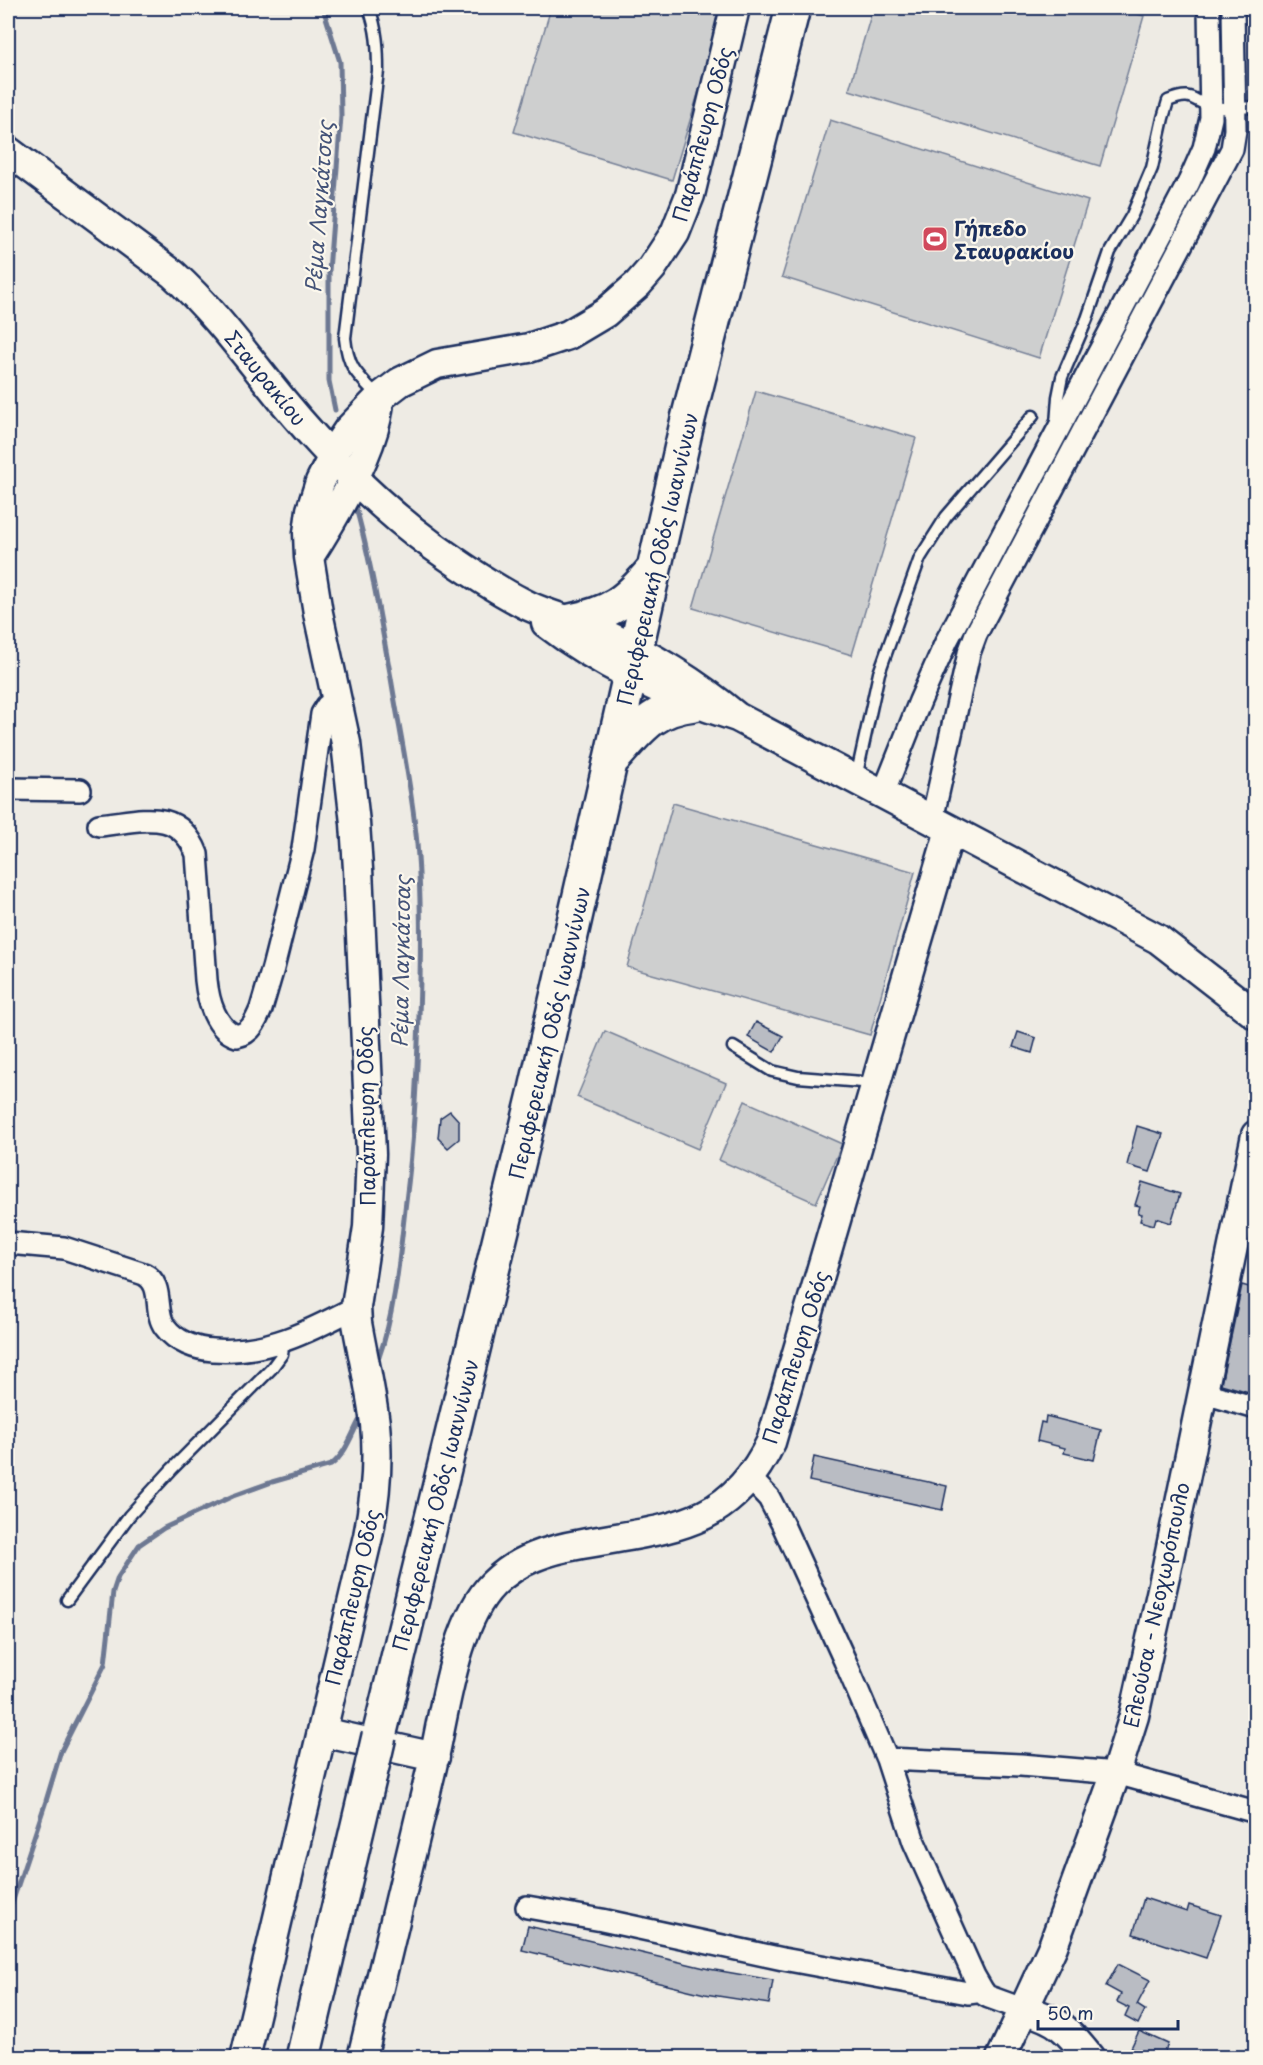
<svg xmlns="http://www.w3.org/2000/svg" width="1263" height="2065" font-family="'Playpen Sans',sans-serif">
<rect width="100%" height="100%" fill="#eeebe4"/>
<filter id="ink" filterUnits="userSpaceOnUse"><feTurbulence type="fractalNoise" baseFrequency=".0167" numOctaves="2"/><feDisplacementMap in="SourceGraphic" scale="12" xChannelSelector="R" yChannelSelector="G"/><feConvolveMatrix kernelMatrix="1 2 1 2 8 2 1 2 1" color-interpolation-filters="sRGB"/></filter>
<g filter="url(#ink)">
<path fill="#cecfcf" stroke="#747f96" stroke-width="1.5" d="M551,8H724L672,180L514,132Z
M873,8H1117L1144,16L1100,166L849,90Z
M830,120L1088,201L1039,358L782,277Z
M756,391L916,438L852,655L693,608Z
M673,803L915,872L870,1035L627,967Z
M605,1031L726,1083L698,1149L577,1097Z
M745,1101L842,1144L816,1203L719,1160Z"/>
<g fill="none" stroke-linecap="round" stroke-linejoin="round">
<path stroke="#6d7892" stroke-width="5" d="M323,8L340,62L341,116L329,271V381L335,410
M354,501C371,559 380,619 391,678C400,733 412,788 417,844C422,901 421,958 419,1016C417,1078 414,1139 406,1201C400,1251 396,1309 379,1357
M8,1915L46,1801L61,1751L105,1664L113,1592L118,1577L139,1545L164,1528L233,1496L272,1482L331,1465C345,1455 351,1436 359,1421"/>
</g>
<path fill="#b9bcc3" stroke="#1b2f5e" stroke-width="1.5" d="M756,1022L783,1036L774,1052L748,1037Z
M1018,1032L1036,1038L1032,1053L1013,1047Z
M450,1111L459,1121V1139L448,1148L438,1138L440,1118Z
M1137,1126L1163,1134L1150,1172L1127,1165Z
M1142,1182L1180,1194L1171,1223L1156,1218L1154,1225L1140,1221L1142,1214L1138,1213L1140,1206L1135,1205Z
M1242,1285L1256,1289V1394L1221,1384Z
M1046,1416L1101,1430L1094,1460L1064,1453L1065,1448L1037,1441L1041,1422L1045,1423Z
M814,1457L947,1486L942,1510L809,1481Z
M1144,1898L1187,1912L1189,1905L1221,1915L1206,1958L1133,1934Z
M528,1926L709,1969L773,1980L769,2004L705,1994L522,1950Z
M1118,1964L1150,1980L1137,2005L1145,2010L1138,2024L1125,2017L1129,2008L1117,2002L1121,1994L1106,1986Z
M1139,2031L1168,2044L1162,2058H1151L1131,2048Z"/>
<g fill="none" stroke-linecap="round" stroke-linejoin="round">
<g stroke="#1b2f5e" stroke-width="15">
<path id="lane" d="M369,8C377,29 378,48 378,71L345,338C348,369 358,375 379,397
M1056,424L1058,397L1062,377L1087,319L1110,252L1132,215L1152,168L1163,118L1168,101C1195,90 1191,102 1213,107C1226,110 1242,107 1256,107
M856,778L879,673L920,558L946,517L1033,416
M733,1047L772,1071L798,1077L875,1083
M67,1600L129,1516L172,1469L271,1369L282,1354L284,1342"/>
</g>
<g stroke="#1b2f5e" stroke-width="26">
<path id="street" d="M8,789L80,790
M883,794L920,701L947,640L1189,182L1204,148L1211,118L1209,8
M932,820L969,653L976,634L1232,149L1235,130L1233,8
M99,825C141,821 178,806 197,854L206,980C208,1000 215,1029 237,1036C251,1033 256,1021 261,1009L273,968L303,849L322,714L327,706L337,699
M8,1243L64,1248L144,1274C165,1285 153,1311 165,1327C176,1342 196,1349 213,1350C267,1354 310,1331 356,1307
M1201,1392L1256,1408
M750,1478L769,1498L783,1525L845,1661L887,1759L914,1842L974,1976L985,1995L989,1997L1025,2010
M887,1759L1021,1765L1116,1773L1256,1812
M527,1907L602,1920L783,1959L968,1993L983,1991"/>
</g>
<g stroke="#1b2f5e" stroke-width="33">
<path id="secondary" d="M8,151L173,274C215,312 247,357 283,401C327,454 377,505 433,546C461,566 490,586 521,602C546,616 576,621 602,633C651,655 696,683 737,717
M309,557C334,518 379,444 379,398
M546,623C603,667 669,696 737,717L1158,939L1256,1015
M322,1732L435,1757
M1025,2010C1060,2020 1067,2030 1090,2058
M245,2058L368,1536C375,1500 379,1462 375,1424C371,1390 363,1357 357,1323L356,1307L368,1227L371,1154L358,869L355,823L346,743L318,613L309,557L308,533L311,510L320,482L340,442L348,430L379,398L400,382L437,364L529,348L568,335L605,313L638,284L652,268L675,233L690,195L735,8
M362,2058C384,1963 407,1869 430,1775C444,1720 453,1624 493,1584C518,1559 548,1550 582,1544C667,1528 729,1530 771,1442L950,830
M1001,2058L1053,1946L1116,1773L1134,1716L1166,1571L1256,1135"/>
</g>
<g stroke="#1b2f5e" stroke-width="38">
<path id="highway" d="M571,621C611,613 626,602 652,571
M613,759C640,729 652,709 694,704
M379,1736L535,1094L688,419L793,8
M303,2058L373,1762"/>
</g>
<use href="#lane" stroke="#fbf7ec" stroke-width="10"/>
<use href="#street" stroke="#fbf7ec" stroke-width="21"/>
<use href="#secondary" stroke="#fbf7ec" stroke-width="28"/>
<use href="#highway" stroke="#fbf7ec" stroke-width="33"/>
<g stroke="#1b2f5e" stroke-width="38" stroke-linecap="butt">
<path id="highway-bridge" d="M373,1762L379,1736"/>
</g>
<use href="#highway-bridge" stroke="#fbf7ec" stroke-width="33"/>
</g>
</g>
<defs>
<g id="stadium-square" transform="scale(1.35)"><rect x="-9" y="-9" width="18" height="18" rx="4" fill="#d1495b" stroke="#fbf7ec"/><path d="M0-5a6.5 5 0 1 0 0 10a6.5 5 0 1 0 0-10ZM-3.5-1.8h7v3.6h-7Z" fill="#fff"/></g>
</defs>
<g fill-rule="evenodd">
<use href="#stadium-square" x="935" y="239"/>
</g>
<g text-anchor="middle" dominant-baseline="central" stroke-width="4.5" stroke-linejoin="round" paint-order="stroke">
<g font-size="20" fill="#1b2f5e" stroke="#fbf7ec">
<text transform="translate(702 134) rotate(-75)">Παράπλευρη Οδός</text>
<text transform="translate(266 378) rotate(51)">Σταυρακίου</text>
<text transform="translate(657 559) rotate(-77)">Περιφερειακή Οδός Ιωαννίνων</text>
<text transform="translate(549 1033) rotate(-77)">Περιφερειακή Οδός Ιωαννίνων</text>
<text transform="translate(366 1116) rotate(-91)">Παράπλευρη Οδός</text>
<text transform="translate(795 1357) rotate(-73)">Παράπλευρη Οδός</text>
<text transform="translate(435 1505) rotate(-76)">Περιφερειακή Οδός Ιωαννίνων</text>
<text transform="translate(352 1597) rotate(-77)">Παράπλευρη Οδός</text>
<text transform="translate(1156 1605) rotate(-78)">Ελεούσα - Νεοχωρόπουλο</text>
</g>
<g font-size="20" font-weight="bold" fill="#1b2f5e" stroke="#fbf7ec" text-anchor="start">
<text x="954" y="228">Γήπεδο<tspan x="954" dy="23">Σταυρακίου</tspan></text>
</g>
<g font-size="21" font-style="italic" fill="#445378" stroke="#fbf7ec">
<text transform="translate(318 207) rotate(-86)">Ρέμα Λαγκάτσας</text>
<text transform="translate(400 962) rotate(-89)">Ρέμα Λαγκάτσας</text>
</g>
</g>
<rect width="1263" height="2065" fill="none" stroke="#fbf7ec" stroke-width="30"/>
<rect x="15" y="15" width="1233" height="2035" fill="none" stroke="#1b2f5e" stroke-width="2" filter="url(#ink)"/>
<path d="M1038 2020v9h140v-9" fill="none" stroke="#1b2f5e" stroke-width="3"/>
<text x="1047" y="2020" font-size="18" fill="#1b2f5e" stroke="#fbf7ec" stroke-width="4.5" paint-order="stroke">50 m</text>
</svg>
